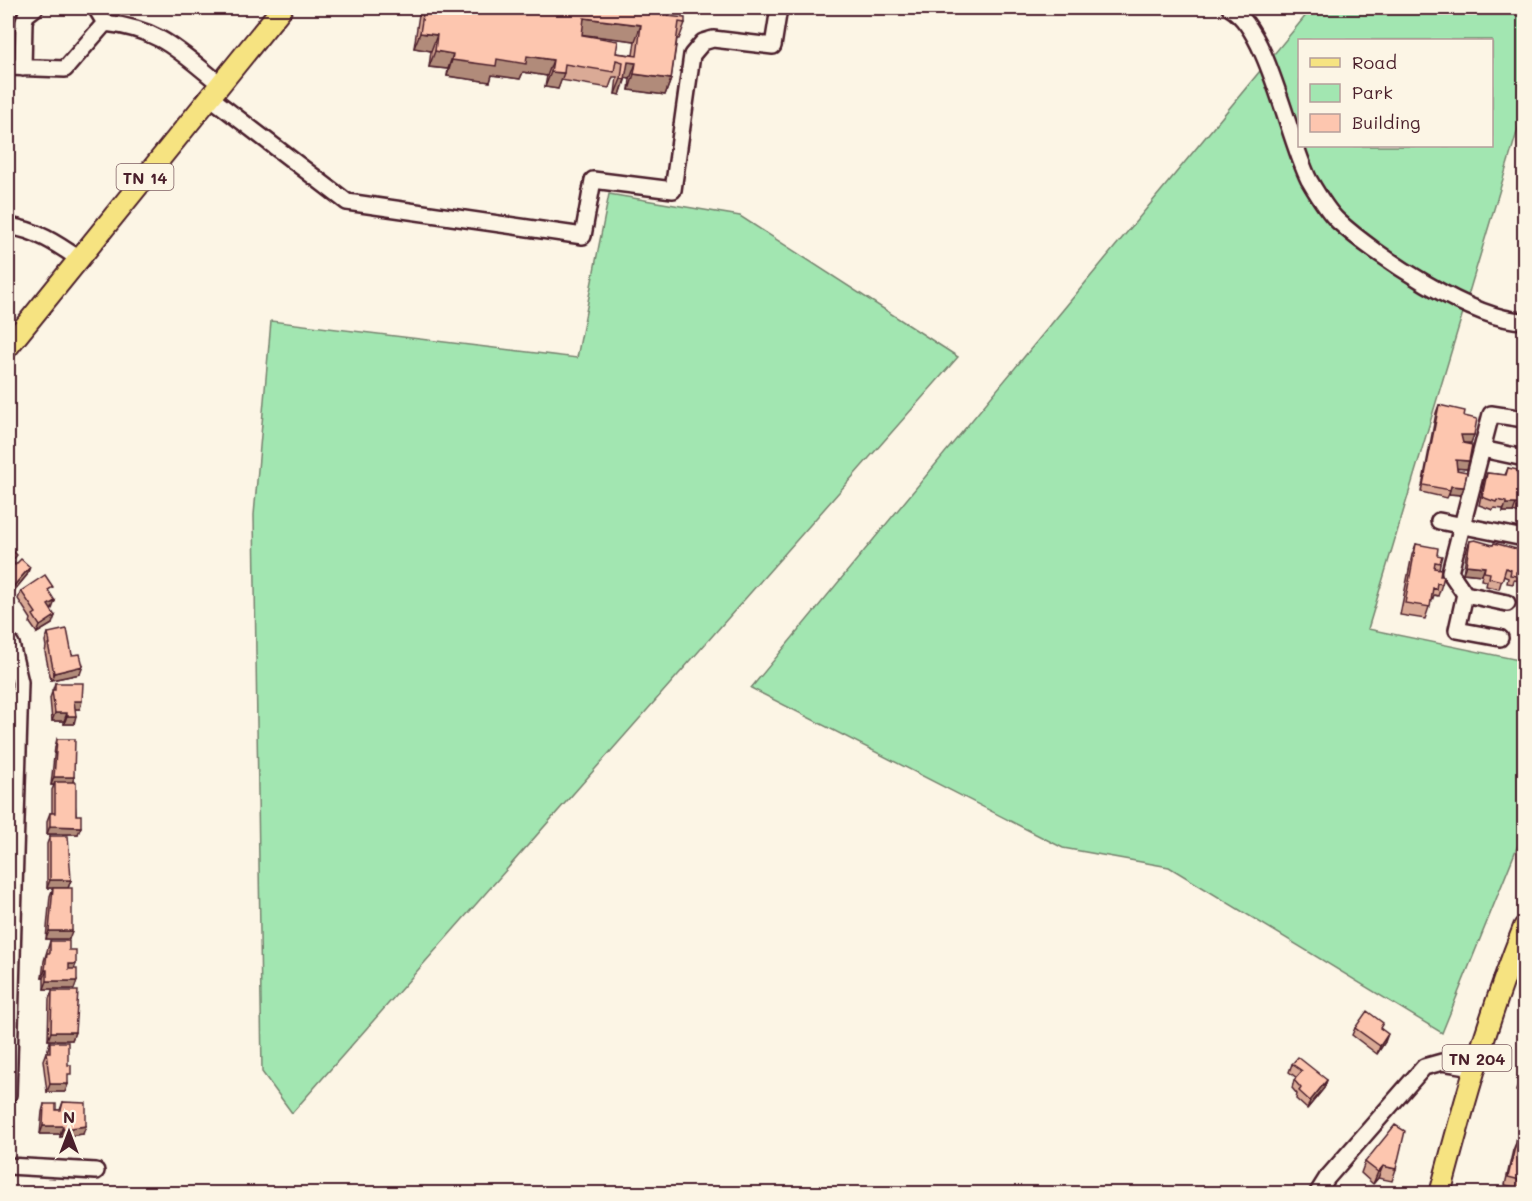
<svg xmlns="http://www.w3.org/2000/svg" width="1532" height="1201" font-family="Mali,sans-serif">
<rect width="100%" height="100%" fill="#fcf5e5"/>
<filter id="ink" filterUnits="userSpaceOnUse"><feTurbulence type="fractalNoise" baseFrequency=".0167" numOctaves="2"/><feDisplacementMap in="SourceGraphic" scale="12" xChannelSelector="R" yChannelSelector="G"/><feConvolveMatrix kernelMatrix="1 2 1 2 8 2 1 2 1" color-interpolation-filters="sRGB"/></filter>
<g filter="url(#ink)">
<path fill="#a2e6b1" stroke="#76826e" stroke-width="1.5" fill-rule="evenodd" d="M1312,8H1524V109L1368,629L1524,661V830L1442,1033L1169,867L1063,848L751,688ZM1300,40H1492V146H1300Z
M609,194L740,216L958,357L292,1113L262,1072L254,515L271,321L577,358Z"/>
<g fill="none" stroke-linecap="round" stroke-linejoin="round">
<g stroke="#4a1f2b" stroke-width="20">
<path id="minor" d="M96,8L105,23
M1230,8C1268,29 1288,139 1309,180C1316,192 1327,211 1338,221C1376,256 1473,320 1524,321
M8,67L65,69L105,23C160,29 179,51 220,84
M23,68L24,22L26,15L35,8
M210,97L347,202L583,236L593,180L673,190L692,55L703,42L713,39L773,46L779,8
M8,226C36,230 56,243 79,259
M1482,449L1524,458
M1439,521L1524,538
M1465,594L1507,603
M1500,638L1457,630L1465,594L1450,572L1491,414L1524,419
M8,641L11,644L20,682L8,1095
M8,1166L96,1171
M1317,1194L1327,1178L1424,1067L1442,1062L1474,1067"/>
</g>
<g stroke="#4a1f2b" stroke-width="24">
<path id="major" d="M8,347L282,8
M1440,1194C1464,1103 1489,1014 1524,927"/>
</g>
<use href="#minor" stroke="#fcf5e5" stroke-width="15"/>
<use href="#major" stroke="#f6e381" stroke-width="20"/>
</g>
<path fill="#daaa96" stroke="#4a1f2b" stroke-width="1.5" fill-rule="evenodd" d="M420,8H669L668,16L685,23L679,39H677L671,79L665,95L629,90L630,79L626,78L620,95L615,94L617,77H613L609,88L561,80L558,89L545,87L547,76L523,72L520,79L492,75L490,82L447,76L448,69L429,67L431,51L414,48ZM582,34L635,41L633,55L616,53L582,35Z
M1439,405L1464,416L1471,443H1463L1467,469L1457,468L1461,495L1449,494L1447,498L1421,492L1436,413Z
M1508,468L1517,473H1524V515L1513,512H1503V509L1494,508L1493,510L1479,505L1484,481L1487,473L1505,475Z
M1470,541L1524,573L1522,581L1514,580L1513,584L1507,583L1508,578L1503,576L1499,589L1486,586L1487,581L1481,580L1482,575L1463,573L1467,549Z
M1416,544L1437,555L1440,563L1439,569L1442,584L1438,596L1434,595L1432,601H1431L1425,619L1400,615L1412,555Z
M8,546L14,563V564L27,575L8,598Z
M21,591L55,601L51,609L52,624L37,633L30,623L31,619L18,599Z
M48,633L72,655L80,674L51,680L45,652L46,647L45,641Z
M55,683L80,709H75L74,724H64V721H52L50,698Z
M57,739L74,777L73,782L78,834H47V821L50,813H52V790L54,785H51L55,747Z
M50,836L71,880L68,888H47V844Z
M53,888L69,939H46L50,896Z
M50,941L69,950L77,981L74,989H44V978H42L44,961Z
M52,991L75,1032L72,1040H48L49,999Z
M1355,1028L1381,1029L1385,1042L1377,1054L1352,1035Z
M50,1042L68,1084L65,1092H47L43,1060L46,1052H47Z
M1292,1064L1327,1080L1324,1088L1307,1109L1296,1099L1297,1094L1292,1088L1294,1080L1297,1078L1289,1072Z
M1524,1065V1093L1516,1091Z
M63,1102L83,1134L60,1137V1134H40L42,1112L44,1104L56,1110H60Z
M1524,1106V1144L1516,1141Z
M1516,1143L1524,1144V1189L1505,1185L1513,1150Z
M1365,1162L1396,1169L1392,1181L1378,1178L1373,1184L1361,1173Z"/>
<path fill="#b18b7a" stroke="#4a1f2b" stroke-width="1.5" d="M584,18L641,25L635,41L578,34Z
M420,33L437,35L431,51L414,48Z
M435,51L453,54L448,69L429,67Z
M527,56L553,60L547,76L523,72L520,79L492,75L490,82L447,76L452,60Z
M628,62L636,63L630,79L622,77Z
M551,72L564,73L558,89L545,87Z
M634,74L671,79L665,95L629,90Z
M621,79H625L620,95L615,94Z
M1461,435H1474L1471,443H1459Z
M1456,460L1469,461L1467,469L1453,468Z
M1451,486L1464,487L1461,495L1449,494Z
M1506,504H1516L1513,512H1503Z
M1466,565L1485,567L1482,575L1463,573Z
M30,567L27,575L8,598L10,590Z
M55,601L52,609L45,613L48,605Z
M55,616L52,624L37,633L40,626Z
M83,666L80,674L51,680L54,673Z
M74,701H82L80,709H71Z
M55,713H67L64,721H52Z
M67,716H76L74,724H64Z
M54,777H74L72,785L55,782L54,785H51Z
M50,826L81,827L78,834H47Z
M50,880H71L68,888H47Z
M49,931H72L69,939H46Z
M69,964H76L73,972H67Z
M45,970H47L44,978H42Z
M47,981H77L74,989H44Z
M51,1032H75L72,1040H48Z
M1388,1034L1385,1042L1377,1054L1380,1046Z
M1327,1080L1324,1088L1307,1109L1310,1101Z
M50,1084H68L65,1092H47Z
M43,1126H63L60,1134H40Z
M86,1126L83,1134L60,1137L63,1129Z
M1383,1166L1378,1178L1373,1184L1378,1172Z"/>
<path fill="#fdc6af" stroke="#4a1f2b" stroke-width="1.5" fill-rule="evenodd" d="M424,8H669L668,16L685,18V23L679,22L671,79L634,74L636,63L628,62L625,79H621L623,62L616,60L614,72L565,64L564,73L551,72L553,60L527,56L526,64L497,59L496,66L452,60L453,54L435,51L437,35L420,33ZM584,18L641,25L637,56L616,53L618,41L582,35Z
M1439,405L1465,411L1464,416L1477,419L1474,435H1461L1463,443L1472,445L1469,461L1456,460L1457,470L1467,472L1464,487L1451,486L1450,490L1423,485Z
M1508,468L1518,470L1517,473H1524V506L1516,504H1506V502L1497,500L1496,502L1482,497L1487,473L1506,475Z
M1475,540L1493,545L1494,543L1524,551V573L1516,572V576L1510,575L1511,570L1506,568L1502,581L1489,578L1490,573L1484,572L1485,567L1466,565L1470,541Z
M1416,544L1438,548L1437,555L1442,556L1440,563L1435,562L1434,568L1441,569L1440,576H1444L1442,584L1437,583L1436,589L1433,588L1430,607L1405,603Z
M8,546L17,555L12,561L15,565L21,559L30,567L10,590L8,587Z
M45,575L53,587L48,590L55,601L48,605L55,616L40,626L33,615L36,613L21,591Z
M67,629L72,655L80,654L83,666L54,673L48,644H50L48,633Z
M55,683H83L82,701H74L76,716H67V713H55L52,690H55Z
M57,739H75L74,777H54Z
M55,782H76V815H81V827L50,826V813H55Z
M50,836H68L71,880H50Z
M53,888H72V931H49Z
M50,941H69V950H76V964H69V969H77V981H47V970H45L47,953H50Z
M52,991H78L75,1032H51Z
M1367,1011L1383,1023L1380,1028L1388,1034L1380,1046L1355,1028Z
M50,1042H68V1065H71V1074H68V1084H50L46,1052H50Z
M1298,1057L1327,1080L1310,1101L1299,1091L1301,1088L1294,1080L1302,1071L1292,1064Z
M1524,1065V1085L1519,1083Z
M63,1102L86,1103V1126L63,1129V1126H43L44,1104H56V1110H61Z
M1524,1109V1135L1519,1134Z
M1395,1125L1405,1131L1396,1169L1383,1166L1378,1172L1365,1162Z
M1516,1143L1524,1144V1181L1508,1177Z
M42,1192L79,1194H42Z"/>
</g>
<g text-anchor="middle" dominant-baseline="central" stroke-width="4.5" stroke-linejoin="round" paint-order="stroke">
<g fill="#fcf5e5" stroke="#7f5f63" stroke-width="1.5">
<rect x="116.5" y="164" width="57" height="26" rx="4.5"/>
<rect x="1442.5" y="1045" width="69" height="26" rx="4.5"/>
</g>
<g font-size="16" font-weight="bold" fill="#4a1f2b">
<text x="145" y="177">TN 14</text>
<text x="1477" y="1058">TN 204</text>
</g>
</g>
<rect width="1532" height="1201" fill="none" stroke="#fcf5e5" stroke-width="30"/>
<rect x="15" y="15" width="1502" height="1171" fill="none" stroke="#4a1f2b" stroke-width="2" filter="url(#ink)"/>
<rect x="1298" y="39" width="195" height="108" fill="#fcf5e5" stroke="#b59f9b" stroke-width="1.5"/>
<rect x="1310" y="58" width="30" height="9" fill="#f6e381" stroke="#b59f9b" stroke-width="1.5"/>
<text x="1352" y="69" font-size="18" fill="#4a1f2b">Road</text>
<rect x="1310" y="84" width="30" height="18" fill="#a2e6b1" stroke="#b59f9b" stroke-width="1.5"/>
<text x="1352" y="99" font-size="18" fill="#4a1f2b">Park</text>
<rect x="1310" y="114" width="30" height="18" fill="#fdc6af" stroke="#b59f9b" stroke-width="1.5"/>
<text x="1352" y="129" font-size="18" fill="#4a1f2b">Building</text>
<g transform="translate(69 1132)" stroke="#fcf5e5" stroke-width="4.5" paint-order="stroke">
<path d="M0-4.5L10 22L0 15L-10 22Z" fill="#4a1f2b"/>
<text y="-9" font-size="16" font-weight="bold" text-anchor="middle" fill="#4a1f2b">N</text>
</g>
</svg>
